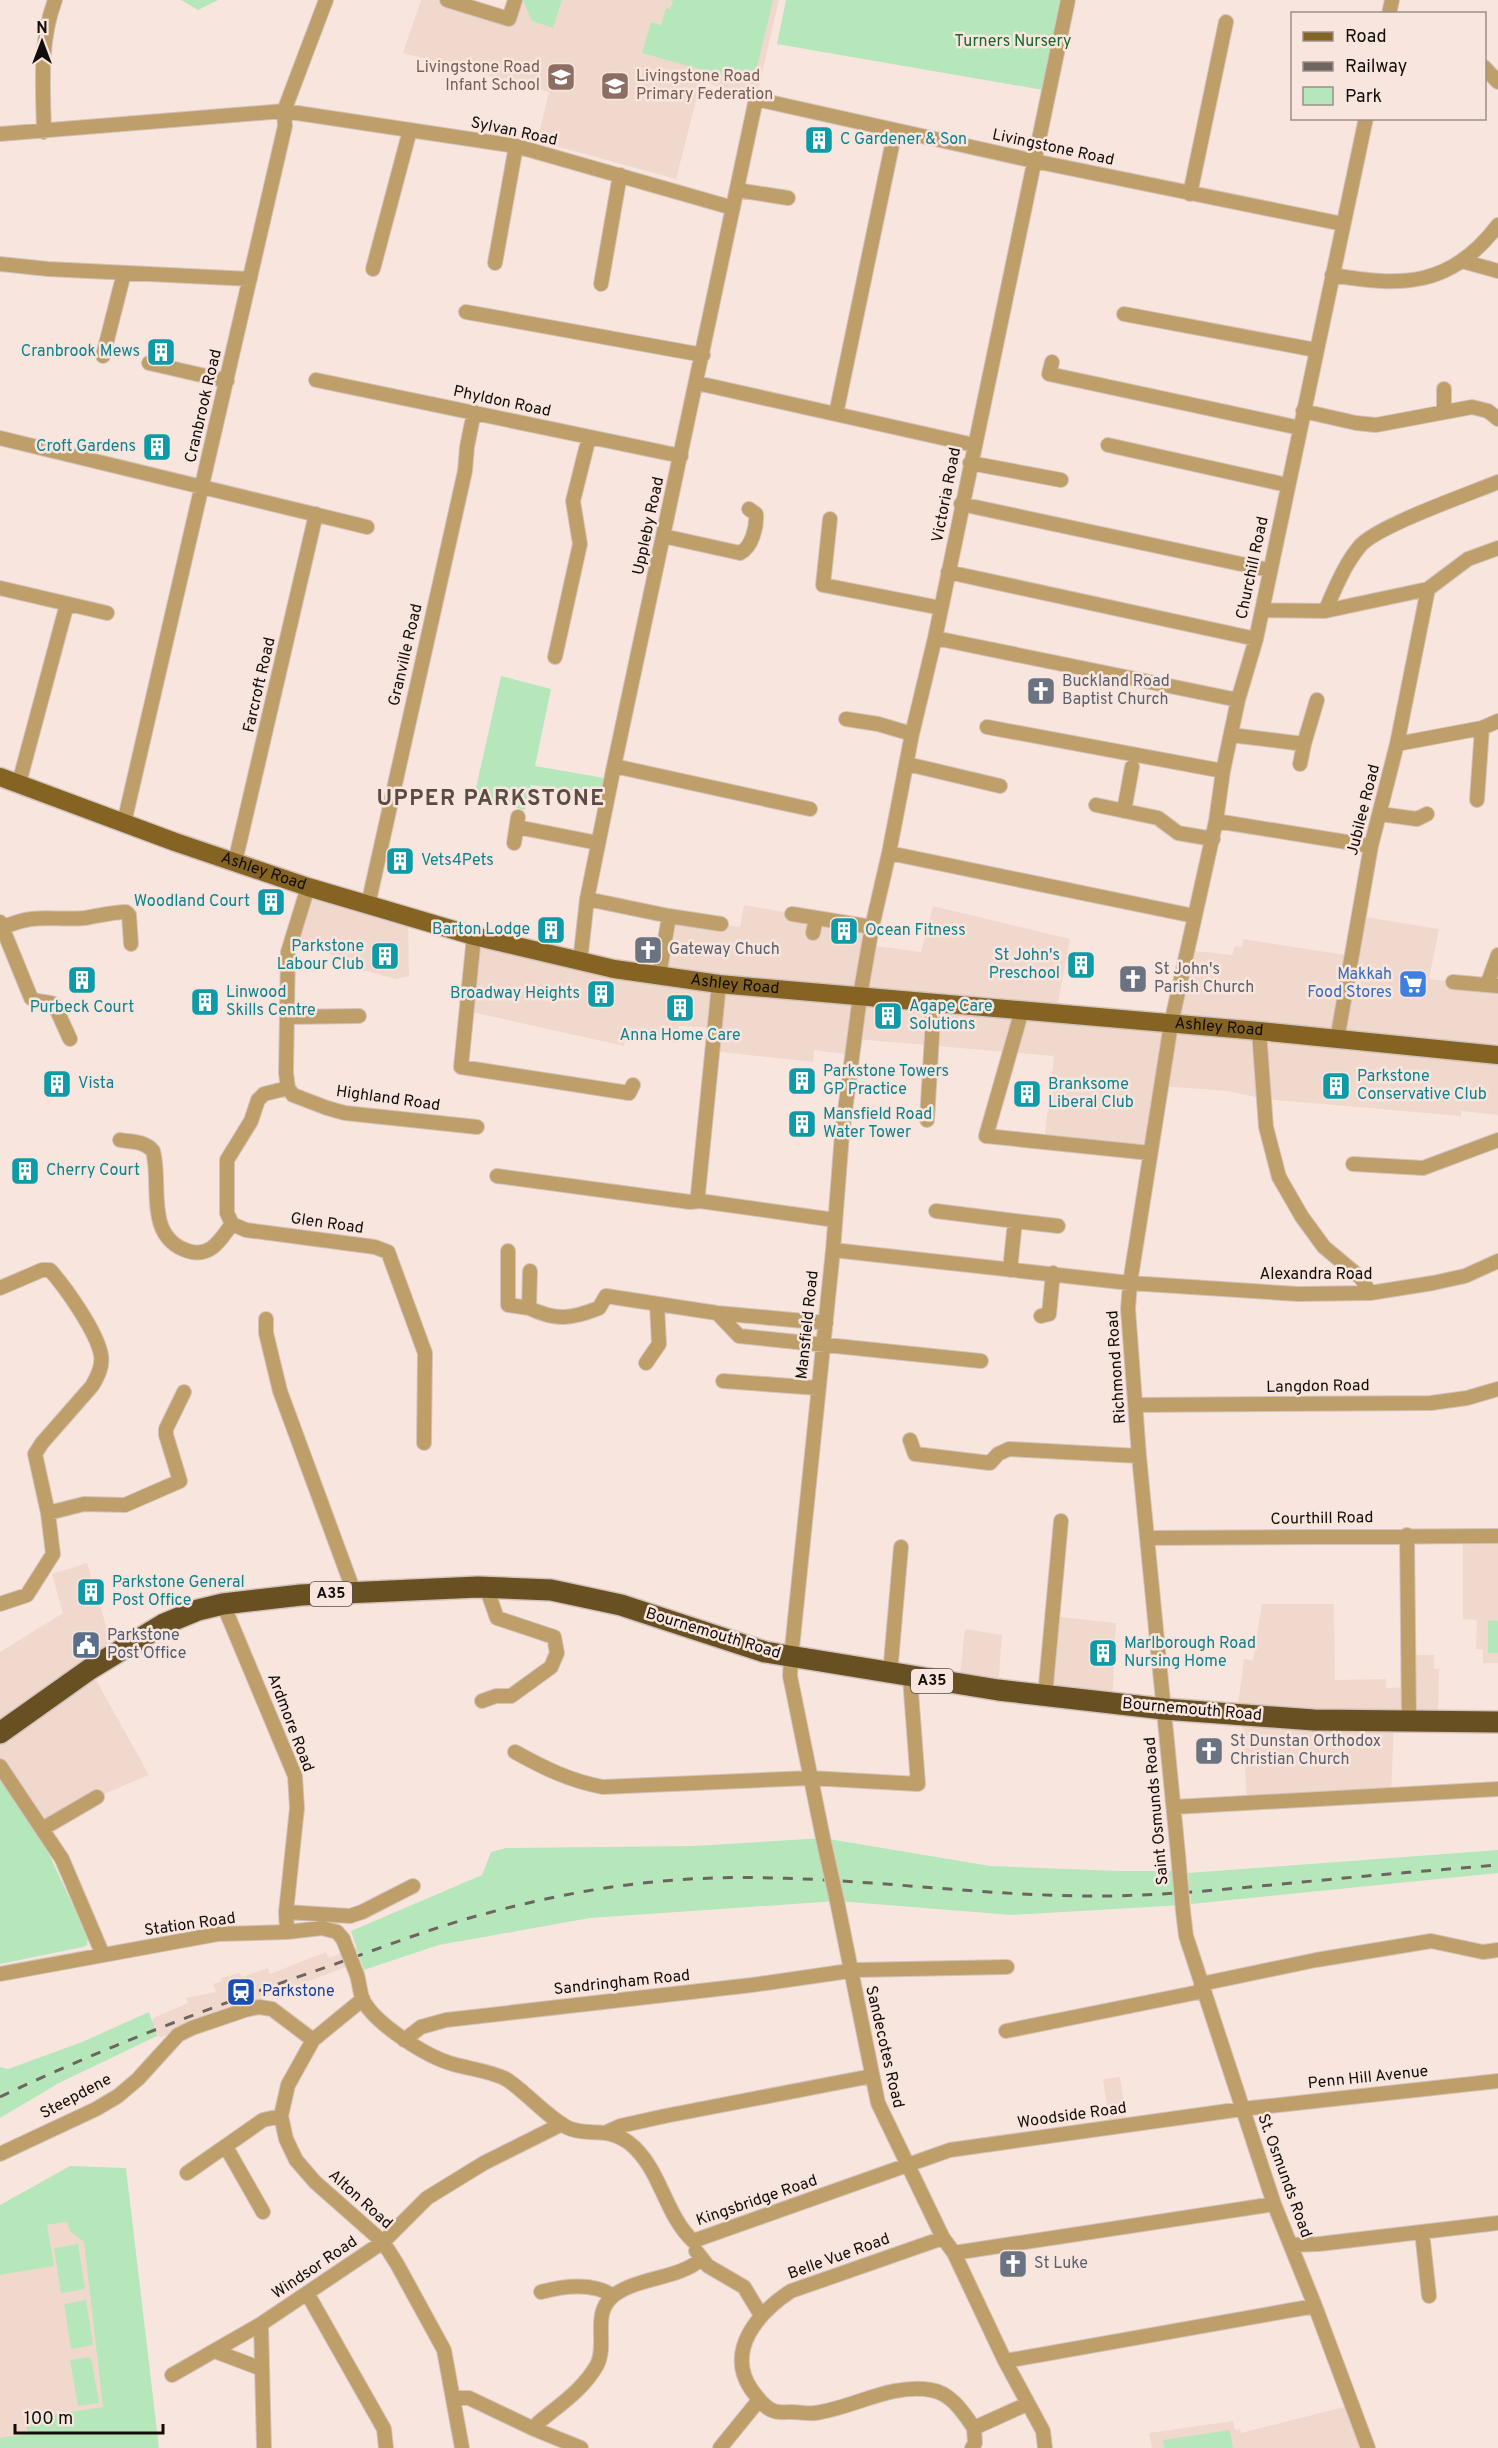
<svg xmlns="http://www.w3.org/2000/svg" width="1498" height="2448" font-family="Overpass,sans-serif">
<rect width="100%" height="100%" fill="#f8e6de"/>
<path fill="#f1d8cc" d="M421,0H447L508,19L515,0H779L756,99L701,81L676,179L537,141L549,92L403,53Z
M308,887L408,917L409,976L396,979L358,969L352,961L291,942Z
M744,905L872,927L869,945L921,952L933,906L1070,939L1056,1013L1170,1024L1187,950L1232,955L1235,946L1242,947L1243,939L1352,956L1359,916L1439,929L1429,979L1498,986V1115L1461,1111V1116L1264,1099L1228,1091L1160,1086L1150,1153L1044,1142L1054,1056L855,1039L853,1055L814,1050L813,1062L712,1051L714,1028L679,1026L677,1043L626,1036L624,1046L467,1011L474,936L659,976L669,916L740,927Z
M1498,1537V1663H1483V1650L1476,1649L1477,1620L1463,1619V1539Z
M87,1563L115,1655L90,1669L149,1775L97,1797L42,1829L0,1766V1652L63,1613L52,1574Z
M1262,1604H1334L1335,1680L1386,1679V1688L1414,1687V1655H1434V1669H1439L1438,1720L1394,1721L1391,1795L1247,1803L1242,1719L1238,1705L1244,1659L1253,1660Z
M1052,1616L1116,1623L1112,1703L1045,1696Z
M965,1629L1002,1635L998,1690L959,1685Z
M1498,1854V1868L1237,1892L1134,1897H1053L752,1879L694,1881L584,1895L533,1905L425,1937L162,2037L157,2036L115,2051L0,2102V2086L153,2020V2018L188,2003L186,1998L216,1992L213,1984L222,1981L221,1978L240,1973L242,1977L268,1968L270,1974L326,1952L329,1958L433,1917L494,1899L554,1885L608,1876L738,1865H792L1007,1882L1108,1884L1227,1878Z
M1120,2077L1127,2125L1110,2127L1103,2079Z
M99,2220L103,2407L0,2448V2232L67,2222Z
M1352,2405L1368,2448H1152L1149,2433L1233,2421L1235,2430L1240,2429L1241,2433Z"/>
<path fill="#b6e7bb" d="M181,0H218L198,10Z
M523,0H562L553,28L532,21Z
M669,0H773L753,84L642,53L651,22L661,25L666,8L670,9L673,1Z
M786,0H1063L1043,90L777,44Z
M501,676L551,689L535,766L604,778L603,795L531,785L525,810L474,797Z
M1488,1620L1498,1621V1653H1488Z
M0,1776L48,1852L88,1938L87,1945L83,1947L0,1964Z
M823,1838L990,1866L1119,1871H1180L1183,1905L1012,1915L837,1901L590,1918L439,1945L364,1970L351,1931L482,1875L491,1852L506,1848L694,1846Z
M1498,1850V1873L1191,1904L1188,1873Z
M149,2012L157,2036L59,2083L0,2118V2067L8,2069L82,2042Z
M70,2166L126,2168L159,2448H0V2438L28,2434L25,2419L103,2407L84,2242L70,2231L67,2222L47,2225L54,2266L0,2275V2205Z
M78,2244L85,2289L61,2293L54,2248Z
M86,2300L93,2345L71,2349L64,2304Z
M91,2357L99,2403L78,2406L70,2360Z
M1230,2430L1233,2448H1164L1163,2440Z"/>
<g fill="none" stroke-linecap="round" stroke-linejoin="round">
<g stroke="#d3c3bc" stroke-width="16">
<path id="minor" d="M447,0L509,19L515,0
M1389,14L1392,0
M1484,67L1498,82
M44,132C43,86 39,43 55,0
M0,134L284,111L516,146L733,208
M737,190L788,198
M1190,194L1226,22
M1462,261L1498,271
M495,263L516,146
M0,264L48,269L250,279
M373,269L410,130
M1332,275C1403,287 1451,287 1498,225
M601,284L620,175
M466,312L703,355
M1124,314L1316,350
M103,356L124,273
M1052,362L1049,374L1300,428
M149,363L227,381
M316,380L681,456
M697,383L974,445
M1303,411L1356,423L1376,425L1472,407L1488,411L1498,419
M1444,411V389
M836,414L895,131
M0,438L367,527
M1108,445L1287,485
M970,463L1061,480
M961,504L1269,570
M830,519L823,585L941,608
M663,536L740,553C752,547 757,527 756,514L749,509
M948,572L1256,639
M0,588L107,613
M1262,610L1325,611L1428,589L1468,559L1498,548
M1325,611C1335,589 1344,565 1360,546C1377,526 1469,494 1498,482
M935,638L1238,700
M555,657L580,544L573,501L589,437
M846,719L878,724L912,734
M987,727L1223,771
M1231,735L1304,744L1317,700
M1397,744L1482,728L1498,721
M907,764L1000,786
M1300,764L1304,744
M614,766L810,809
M19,783L67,604
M1477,800L1482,728
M1096,805L1158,818L1178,833L1213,839
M1124,811L1132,767
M1380,814L1417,819L1427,814
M1216,821L1371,846
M124,823L285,126L284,111L326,0
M517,827L598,843
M514,843L518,817
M889,853L1194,916
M235,862L316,514
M308,887L288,952L286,1073L288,1088L293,1095L327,1108L345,1113L477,1127
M587,899L669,916L721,924
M368,905L465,471L467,447L474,412
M792,914L872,927
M0,922L31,998C38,1003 46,1001 54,1004L70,1039
M2,928C36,912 51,921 85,918C99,916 112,912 126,912L129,915L131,944
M813,933L816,918
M474,936L461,1067L629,1093L633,1085
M580,962L587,899L614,766L756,99L1034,161L1343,224
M659,976L669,916
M1453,982L1498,986
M1487,985L1498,955
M1022,1010L986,1136L1150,1153
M287,1017L359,1016
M1259,1031L1266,1127L1279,1177L1302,1217L1324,1247L1361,1278L1370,1293
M1337,1040L1371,846L1397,744L1428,589
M288,1088L264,1094L258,1100L251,1121L227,1160V1213L232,1224L246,1230L375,1247L388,1252L425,1353L424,1443
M927,1120L934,1002
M120,1140C131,1142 145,1141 153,1151C162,1184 144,1237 188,1251C211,1258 220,1240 232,1224
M1353,1164L1423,1168L1498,1140
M497,1176L690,1202L700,1201L835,1220
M700,1201L698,1194L719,984
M936,1211L1015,1221L1010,1270
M1015,1221L1058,1226
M833,1250L1130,1283L1298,1294L1370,1293L1433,1283L1465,1276L1498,1261
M508,1251V1305L529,1308L530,1271
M0,1288L42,1270H50C66,1288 97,1332 101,1355C103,1366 98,1376 92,1386L42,1443L35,1454L48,1513L53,1554L27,1595L0,1604
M529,1308C556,1321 571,1319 599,1308L606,1296L717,1313L826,1323
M717,1313L739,1336L981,1361
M1041,1316L1049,1314L1053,1273
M266,1319V1333L280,1391L354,1592
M646,1363L659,1344L657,1305
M723,1381L818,1388
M1136,1405L1431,1403L1467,1398L1498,1389
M910,1440L915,1454L990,1463L998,1454L1009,1449L1139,1456
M48,1513L84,1504L125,1505L180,1481L166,1435V1429L184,1392
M1407,1535L1409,1721
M1147,1538L1498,1536
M223,1604L295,1776L297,1808L286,1912L287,1932
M890,1674L901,1547
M1045,1696L1061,1521
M482,1701L496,1696H511L551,1667L557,1653L554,1637L497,1618L486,1587
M515,1752C544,1768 570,1781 603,1787L810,1778L918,1784L910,1678
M0,1766L62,1859L103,1955
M1174,1807L1498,1789
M42,1829L97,1797
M823,1838L790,1676L791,1658L833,1250L842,1134L860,996L872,927L889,853L912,734L935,638L1068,0
M1178,1854L1139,1456L1128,1309L1130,1283L1171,1024L1216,821L1223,771L1238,700L1256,639L1366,118
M837,1901L878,2103L943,2238L954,2253L1005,2361L1043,2431L1045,2448
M1183,1911L1186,1936L1274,2204L1315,2306L1368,2448
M286,1912L350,1916L362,1912L413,1886
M0,1974L218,1934L287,1932L322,1928L337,1932L343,1939
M357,1975C359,1982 360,1991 362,1998C373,2023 427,2057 453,2064C470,2069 490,2071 506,2079C525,2091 553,2123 571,2129C592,2136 607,2127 628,2142C661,2167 664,2214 693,2241L950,2150L1242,2109L1498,2081
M1201,1984L1316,1960L1431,1941L1483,1952L1498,1950
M363,1999L313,2040L288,2085L281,2116L286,2139L296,2160L315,2182L383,2242L397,2264L444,2350L462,2448
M1006,2031L1204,1991
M404,2040L421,2027L446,2020L752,1985L856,1970L1007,1967
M607,2132L620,2126L665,2116L872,2076
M226,2147L263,2212
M0,2154L96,2109L118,2096L138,2079L178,2035L192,2028L245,2010L259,2007L272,2009L313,2040
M187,2173L263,2120L281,2116
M1422,2232L1429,2296
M943,2238L791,2291C759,2312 725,2350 751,2389C757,2397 764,2408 774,2411C779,2413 786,2412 792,2412C799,2412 808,2414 815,2413C853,2408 891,2383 931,2390C951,2393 963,2412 974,2428
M1291,2245L1319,2244L1498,2223
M696,2251L708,2266L744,2287L761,2315
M954,2253L1274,2204
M541,2292C563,2286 594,2282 613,2296
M307,2293L384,2429L386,2448
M261,2324L264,2448
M217,2352L262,2369
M1005,2361L1315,2306
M172,2375L261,2324L383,2242L427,2198L484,2163L562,2124
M453,2398H469L534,2429L581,2448
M534,2429L538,2423C559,2405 583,2390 597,2365C608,2344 591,2314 613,2296C637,2277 680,2279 701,2259
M720,2448L759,2400
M972,2448L975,2443L974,2428L1027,2404"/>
</g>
<g stroke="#d3c3bc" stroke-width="21">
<g id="major">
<path id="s1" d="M0,777L175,842L308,887L474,936L614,969L719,984L1259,1031L1498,1055"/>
</g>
</g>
<g stroke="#d3c3bc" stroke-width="24">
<path id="highway" d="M0,1733L90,1669L164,1624L198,1610L223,1604L301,1595L478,1587L551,1590L621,1605L765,1652L998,1690L1164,1709L1314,1720L1498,1722"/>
</g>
<use href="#minor" stroke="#be9f69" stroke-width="14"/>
<use href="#major" stroke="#846323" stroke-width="18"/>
<use href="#highway" stroke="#685022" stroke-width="21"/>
<path stroke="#6f6560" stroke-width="3" stroke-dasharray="10 10" stroke-linecap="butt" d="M0,2097C102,2048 209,2008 315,1971C371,1952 427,1929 484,1914C536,1900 589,1889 643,1883C790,1866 935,1894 1082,1896C1159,1897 1237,1888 1313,1881C1375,1875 1436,1870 1498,1865"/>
<g stroke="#d3c3bc" stroke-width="16" stroke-linecap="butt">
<path id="minor-bridge" d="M823,1838L837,1901
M1178,1854L1183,1911
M343,1939L357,1975"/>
</g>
<use href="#minor-bridge" stroke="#be9f69" stroke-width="14"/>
</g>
<defs>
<g id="school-square" transform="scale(1.5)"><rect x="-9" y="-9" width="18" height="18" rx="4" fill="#8d6e63" stroke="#f8e6de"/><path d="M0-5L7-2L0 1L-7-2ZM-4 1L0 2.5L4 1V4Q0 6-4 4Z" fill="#fff"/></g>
<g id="building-square" transform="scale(1.5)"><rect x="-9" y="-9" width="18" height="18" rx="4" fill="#0f9aa8" stroke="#f8e6de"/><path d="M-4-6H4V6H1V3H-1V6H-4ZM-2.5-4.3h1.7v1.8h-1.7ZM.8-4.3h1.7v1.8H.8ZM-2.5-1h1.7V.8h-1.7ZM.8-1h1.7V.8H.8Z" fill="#fff"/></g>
<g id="church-square" transform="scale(1.5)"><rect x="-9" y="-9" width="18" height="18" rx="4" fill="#6b7280" stroke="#f8e6de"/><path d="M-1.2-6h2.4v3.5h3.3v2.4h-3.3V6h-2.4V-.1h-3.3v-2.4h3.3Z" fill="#fff"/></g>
<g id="supermarket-square" transform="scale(1.5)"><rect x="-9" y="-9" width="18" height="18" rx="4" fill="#3f7fe0" stroke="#f8e6de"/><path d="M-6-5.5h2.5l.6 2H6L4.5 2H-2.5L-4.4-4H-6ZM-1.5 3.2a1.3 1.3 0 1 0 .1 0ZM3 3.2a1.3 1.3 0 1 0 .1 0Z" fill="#fff"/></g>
<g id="civic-square" transform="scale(1.5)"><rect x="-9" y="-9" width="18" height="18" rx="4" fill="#5c6f8a" stroke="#f8e6de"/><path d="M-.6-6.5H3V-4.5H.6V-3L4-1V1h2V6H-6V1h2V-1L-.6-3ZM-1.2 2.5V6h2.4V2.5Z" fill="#fff"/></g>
<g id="station-square" transform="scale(1.5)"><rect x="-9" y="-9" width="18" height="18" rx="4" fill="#1a4fb4" stroke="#f8e6de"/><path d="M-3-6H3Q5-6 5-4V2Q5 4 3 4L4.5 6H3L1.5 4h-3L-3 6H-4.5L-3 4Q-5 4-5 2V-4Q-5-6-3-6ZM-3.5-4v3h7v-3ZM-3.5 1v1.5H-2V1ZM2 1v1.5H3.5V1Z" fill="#fff"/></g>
</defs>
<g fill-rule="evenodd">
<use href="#school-square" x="561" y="77"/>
<use href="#school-square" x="615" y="86"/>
<use href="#building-square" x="819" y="140"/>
<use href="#building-square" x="161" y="352"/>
<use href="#building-square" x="157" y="447"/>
<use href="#church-square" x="1041" y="691"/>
<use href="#building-square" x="400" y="861"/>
<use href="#building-square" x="271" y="902"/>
<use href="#building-square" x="551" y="930"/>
<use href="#building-square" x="844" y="931"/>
<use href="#church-square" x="648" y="950"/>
<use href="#building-square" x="385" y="956"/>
<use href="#building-square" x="1081" y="965"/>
<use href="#church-square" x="1133" y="979"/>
<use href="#building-square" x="82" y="980"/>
<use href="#supermarket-square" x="1413" y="984"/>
<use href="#building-square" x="601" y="994"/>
<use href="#building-square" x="205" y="1002"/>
<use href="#building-square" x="680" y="1008"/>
<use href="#building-square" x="888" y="1016"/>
<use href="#building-square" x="802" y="1081"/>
<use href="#building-square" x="57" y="1084"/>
<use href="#building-square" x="1336" y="1086"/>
<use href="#building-square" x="1027" y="1094"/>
<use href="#building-square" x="802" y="1124"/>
<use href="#building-square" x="25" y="1171"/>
<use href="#building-square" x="91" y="1592"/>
<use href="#civic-square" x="86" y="1645"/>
<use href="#building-square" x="1103" y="1653"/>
<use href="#church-square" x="1209" y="1751"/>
<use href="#station-square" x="241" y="1992"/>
<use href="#church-square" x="1013" y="2264"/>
</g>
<g text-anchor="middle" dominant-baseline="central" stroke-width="5" stroke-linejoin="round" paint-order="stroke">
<g fill="#f8e6de" stroke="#574d4a" stroke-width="1.5">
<rect x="310" y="1582" width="42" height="24" rx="4.5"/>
<rect x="911" y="1669" width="42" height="24" rx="4.5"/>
</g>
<g font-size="15" font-weight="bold" fill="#120c0a">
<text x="331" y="1594">A35</text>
<text x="932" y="1681">A35</text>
</g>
<g font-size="16" fill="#16662c" stroke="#f8e6de">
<text x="1013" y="42">Turners Nursery</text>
</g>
<g font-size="16" fill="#785e54" stroke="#f8e6de" text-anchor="end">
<text x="540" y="68">Livingstone Road<tspan x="540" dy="18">Infant School</tspan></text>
<text x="636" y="77" text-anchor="start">Livingstone Road<tspan x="636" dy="18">Primary Federation</tspan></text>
</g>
<g font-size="16" fill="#120c0a" stroke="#f8e6de">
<text transform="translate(514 132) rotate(12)">Sylvan Road</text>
<text transform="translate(1053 148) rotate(12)">Livingstone Road</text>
<text transform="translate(502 402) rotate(12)">Phyldon Road</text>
<text transform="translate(204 406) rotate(-77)">Cranbrook Road</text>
<text transform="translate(947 495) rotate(-79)">Victoria Road</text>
<text transform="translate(649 526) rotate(-78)">Uppleby Road</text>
<text transform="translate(1253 568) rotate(-78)">Churchill Road</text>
<text transform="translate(406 655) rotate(-77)">Granville Road</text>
<text transform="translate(260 685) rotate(-77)">Farcroft Road</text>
<text transform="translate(1364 810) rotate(-76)">Jubilee Road</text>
<text stroke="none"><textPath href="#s1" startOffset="280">Ashley Road</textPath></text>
<text stroke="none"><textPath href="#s1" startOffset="766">Ashley Road</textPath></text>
<text stroke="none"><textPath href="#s1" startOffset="1252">Ashley Road</textPath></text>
<text transform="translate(388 1099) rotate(8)">Highland Road</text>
<text transform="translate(327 1224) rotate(8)">Glen Road</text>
<text x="1316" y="1275">Alexandra Road</text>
<text transform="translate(808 1325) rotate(-84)">Mansfield Road</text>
<text transform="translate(1117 1367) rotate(-94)">Richmond Road</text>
<text transform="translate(1318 1387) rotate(-1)">Langdon Road</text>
<text transform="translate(1322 1519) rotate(-1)">Courthill Road</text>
<text transform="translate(713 1634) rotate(17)">Bournemouth Road</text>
<text transform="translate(1192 1710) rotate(5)">Bournemouth Road</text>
<text transform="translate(290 1723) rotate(69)">Ardmore Road</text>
<text transform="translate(1157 1811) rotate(-95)">Saint Osmunds Road</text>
<text transform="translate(190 1925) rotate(-8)">Station Road</text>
<text transform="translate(622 1983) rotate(-6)">Sandringham Road</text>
<text transform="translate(884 2047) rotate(77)">Sandecotes Road</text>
<text transform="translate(1368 2078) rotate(-6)">Penn Hill Avenue</text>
<text transform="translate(76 2097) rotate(-28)">Steepdene</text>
<text transform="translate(1072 2116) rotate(-8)">Woodside Road</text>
<text transform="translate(1284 2176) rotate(70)">St. Osmunds Road</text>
<text transform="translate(360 2200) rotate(42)">Alton Road</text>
<text transform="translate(757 2201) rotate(-19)">Kingsbridge Road</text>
<text transform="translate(839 2257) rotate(-20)">Belle Vue Road</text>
<text transform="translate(315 2268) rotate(-34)">Windsor Road</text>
</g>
<g font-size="16" fill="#0d838f" stroke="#f8e6de" text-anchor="start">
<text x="840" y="140">C Gardener &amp; Son</text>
<text x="140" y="352" text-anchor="end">Cranbrook Mews</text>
<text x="136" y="447" text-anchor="end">Croft Gardens</text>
<text x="421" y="861">Vets4Pets</text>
<text x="250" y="902" text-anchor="end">Woodland Court</text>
<text x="530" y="930" text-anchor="end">Barton Lodge</text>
<text x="865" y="931">Ocean Fitness</text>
<text x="364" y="947" text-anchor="end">Parkstone<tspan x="364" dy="18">Labour Club</tspan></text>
<text x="1060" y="956" text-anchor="end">St John's<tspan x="1060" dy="18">Preschool</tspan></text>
<text x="226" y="993">Linwood<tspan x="226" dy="18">Skills Centre</tspan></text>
<text x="580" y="994" text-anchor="end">Broadway Heights</text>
<text x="909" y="1007">Agape Care<tspan x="909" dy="18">Solutions</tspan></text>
<text x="82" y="1008" text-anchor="middle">Purbeck Court</text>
<text x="680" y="1036" text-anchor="middle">Anna Home Care</text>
<text x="823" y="1072">Parkstone Towers<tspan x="823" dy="18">GP Practice</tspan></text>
<text x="1357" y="1077">Parkstone<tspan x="1357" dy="18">Conservative Club</tspan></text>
<text x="78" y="1084">Vista</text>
<text x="1048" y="1085">Branksome<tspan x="1048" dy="18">Liberal Club</tspan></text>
<text x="823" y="1115">Mansfield Road<tspan x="823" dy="18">Water Tower</tspan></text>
<text x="46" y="1171">Cherry Court</text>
<text x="112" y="1583">Parkstone General<tspan x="112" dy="18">Post Office</tspan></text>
<text x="1124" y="1644">Marlborough Road<tspan x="1124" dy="18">Nursing Home</tspan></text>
</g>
<g font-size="16" fill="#5b616d" stroke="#f8e6de" text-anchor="start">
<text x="1062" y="682">Buckland Road<tspan x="1062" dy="18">Baptist Church</tspan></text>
<text x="669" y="950">Gateway Chuch</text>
<text x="1154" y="970">St John's<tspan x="1154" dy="18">Parish Church</tspan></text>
<text x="1230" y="1742">St Dunstan Orthodox<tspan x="1230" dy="18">Christian Church</tspan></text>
<text x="1034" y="2264">St Luke</text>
</g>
<g font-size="16" fill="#366cbe" stroke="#f8e6de" text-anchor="end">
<text x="1392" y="975">Makkah<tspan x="1392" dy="18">Food Stores</tspan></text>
</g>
<g font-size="16" fill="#4e5e75" stroke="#f8e6de" text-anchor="start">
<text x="107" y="1636">Parkstone<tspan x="107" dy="18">Post Office</tspan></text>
</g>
<g font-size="16" fill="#164399" stroke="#f8e6de" text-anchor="start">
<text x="262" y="1992">Parkstone</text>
</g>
<g font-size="22" font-weight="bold" letter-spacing="1.5" fill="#5a4c45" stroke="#f8e6de">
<text x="491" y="799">UPPER PARKSTONE</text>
</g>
</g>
<rect x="1291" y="12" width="195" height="108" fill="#f8e6de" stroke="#9c8f89" stroke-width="1.5"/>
<rect x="1303" y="32" width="30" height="9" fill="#846323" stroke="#9c8f89" stroke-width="1.5"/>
<text x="1345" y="42" font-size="18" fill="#120c0a">Road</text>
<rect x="1303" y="62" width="30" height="9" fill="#6f6560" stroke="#9c8f89" stroke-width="1.5"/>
<text x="1345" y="72" font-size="18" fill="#120c0a">Railway</text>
<rect x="1303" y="87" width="30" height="18" fill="#b6e7bb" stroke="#9c8f89" stroke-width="1.5"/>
<text x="1345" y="102" font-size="18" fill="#120c0a">Park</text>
<g transform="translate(42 42)" stroke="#f8e6de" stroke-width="4.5" paint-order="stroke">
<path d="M0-4.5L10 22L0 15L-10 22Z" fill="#120c0a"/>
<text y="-9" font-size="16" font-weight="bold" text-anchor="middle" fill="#120c0a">N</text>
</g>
<path d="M15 2424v9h148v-9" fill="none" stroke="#120c0a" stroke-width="3"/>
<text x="24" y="2424" font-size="18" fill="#120c0a" stroke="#f8e6de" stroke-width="4.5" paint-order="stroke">100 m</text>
</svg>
